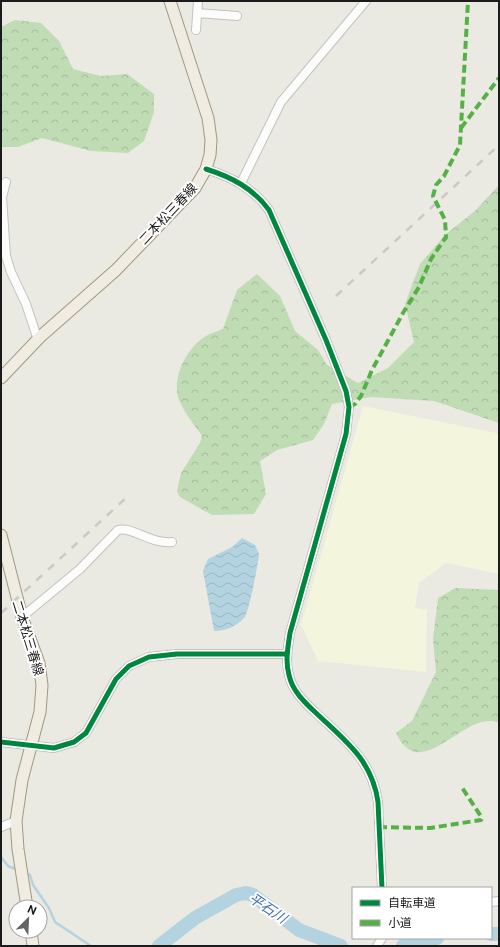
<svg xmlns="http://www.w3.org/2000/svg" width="500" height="947" font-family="'Public Sans','Noto Sans JP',sans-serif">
<defs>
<pattern id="forest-crowns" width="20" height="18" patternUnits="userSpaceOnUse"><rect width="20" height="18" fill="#bfdcb5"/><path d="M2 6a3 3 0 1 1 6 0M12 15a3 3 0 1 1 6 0" fill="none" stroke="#a4bc9b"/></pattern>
<pattern id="water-waves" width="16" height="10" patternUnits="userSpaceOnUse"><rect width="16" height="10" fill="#b3d3e1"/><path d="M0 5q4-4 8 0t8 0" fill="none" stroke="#99b5c0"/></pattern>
</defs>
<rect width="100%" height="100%" fill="#eae9e2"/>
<path fill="#f3f5dc" d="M363,406L497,433L499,435V574L446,563L419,583L415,608L427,610L426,672L318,661L301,625Z"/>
<path fill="url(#forest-crowns)" d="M15,20L41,23L59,41L73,69L101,76L127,74L154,94V112L144,141L128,153L91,151L42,138L18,147H1V27Z
M499,185V423L434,401L370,397L332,404L324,424L313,440L277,450L260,461L266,494L254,514L212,515L180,497L177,491L181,473L200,443L202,436C194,424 185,414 179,400C171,378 187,347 206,336C211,333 218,331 223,329L237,290L257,274L280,296L295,331L318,350L327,365L358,383L388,368L414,342L405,304L420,264L446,234L475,211Z
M456,588L499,590V723C465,708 421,787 396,733L412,721L436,672L433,639L438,598Z"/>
<path fill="url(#water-waves)" d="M242,538L255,545L259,554C258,564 249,613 244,618C236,627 225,631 214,631L203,571L208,559L232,547Z"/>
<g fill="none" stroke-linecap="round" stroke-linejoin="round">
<path stroke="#b3d3e1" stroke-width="2.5" d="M1,857L8,866L18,870
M24,873L30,875L33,885L49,908L55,922L91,946"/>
<path stroke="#b3d3e1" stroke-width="14" d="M491,934H499
M159,946L195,918L236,895L246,893L253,895L299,930L341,946
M403,946L437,938"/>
<g stroke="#c2c2bf" stroke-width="10">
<path id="minor" d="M197,13L237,16
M196,30L198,1
M206,169C231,177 253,188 269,210L326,340L346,391L349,407L346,434L290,633C288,647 285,661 289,675C292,690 304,702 315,712C344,740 372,759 378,802L382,888
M6,182L2,197L6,256L11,272L26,304L38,340
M241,183L281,102L366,1
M22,617L80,569L118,530C131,526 153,545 172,542
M1,742L54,748L74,742L86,733L116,679L129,666L149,657L177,654H287
M1,827L16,821
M491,902L499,901
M377,946L382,938"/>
</g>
<g stroke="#a09980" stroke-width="13">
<path id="major" d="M1,378L41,336L116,270L195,188L206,169L210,155L211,140L208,118L170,1
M1,535L22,617L39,663L42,685L40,712L22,780L16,821L18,849L27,907
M31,931L33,946"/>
</g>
<use href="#minor" stroke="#fcfcfb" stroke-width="8"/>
<use href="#major" stroke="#f0ece2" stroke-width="11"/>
<path stroke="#c9c9c8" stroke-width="2.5" stroke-dasharray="8 8" stroke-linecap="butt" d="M336,296L499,145
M1,613L127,497"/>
<path stroke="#55b145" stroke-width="4" stroke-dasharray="8 4" stroke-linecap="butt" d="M461,128L499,78
M349,407L355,404L361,396L372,370L403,313L419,287L431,259L446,237L445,220L433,196L436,185L444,176L460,145L468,1
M379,827L430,828L481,820L482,818L461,786"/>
<g stroke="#fff" stroke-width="8">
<path id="cycleway" d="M206,169C231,177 253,188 269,210L326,340L346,391L349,407L346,434L290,633C288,647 285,661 289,675C292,690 304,702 315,712C344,740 372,759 378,802L382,888
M1,742L54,748L74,742L86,733L116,679L129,666L149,657L177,654H287"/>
</g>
<use href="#cycleway" stroke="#00873e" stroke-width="5"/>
</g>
<g text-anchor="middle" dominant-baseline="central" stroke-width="4" stroke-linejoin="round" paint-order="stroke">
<g font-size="13" fill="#1b1b1b" stroke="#fff">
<text transform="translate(168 214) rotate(-47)">二本松三春線</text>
<text transform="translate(28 638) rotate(73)">二本松三春線</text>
</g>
<g font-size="14" font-style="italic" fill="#406cb3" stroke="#fff">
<text transform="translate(268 908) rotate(34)">平石川</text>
</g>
</g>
<rect width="500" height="947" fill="none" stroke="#1b1b1b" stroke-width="4"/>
<rect x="352" y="887" width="140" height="52" fill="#ffffff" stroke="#a4a4a4"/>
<rect x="360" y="900" width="20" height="6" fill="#00873e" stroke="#a4a4a4"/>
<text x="388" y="907" font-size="12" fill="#1b1b1b">自転車道</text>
<rect x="360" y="920" width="20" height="6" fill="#55b145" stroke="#a4a4a4"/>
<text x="388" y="927" font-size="12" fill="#1b1b1b">小道</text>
<g transform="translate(28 919) rotate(24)"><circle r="19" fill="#ffffff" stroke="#a4a4a4"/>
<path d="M0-3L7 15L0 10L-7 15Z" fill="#636361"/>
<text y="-6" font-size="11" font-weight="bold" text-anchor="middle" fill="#1b1b1b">N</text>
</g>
</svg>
